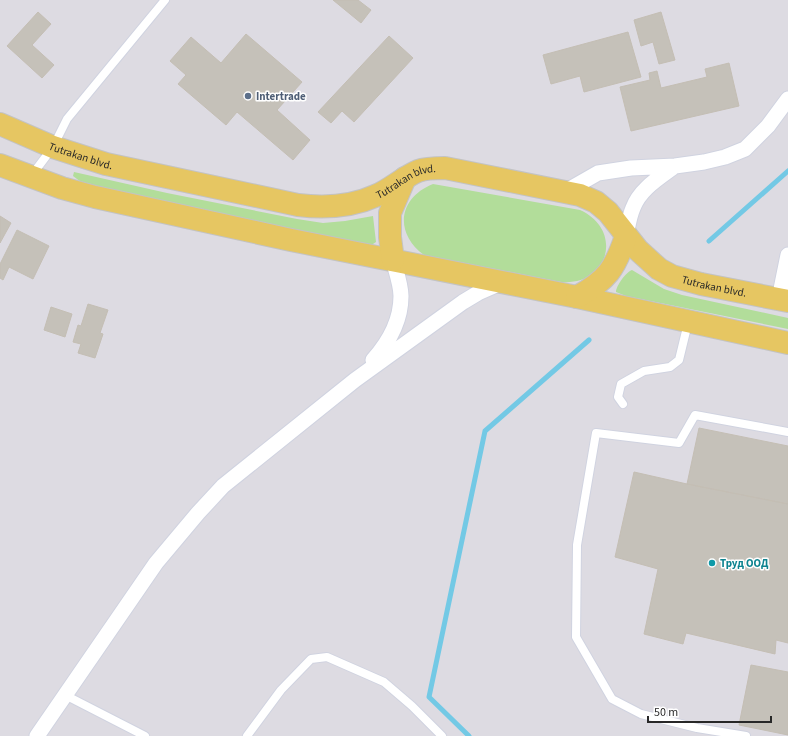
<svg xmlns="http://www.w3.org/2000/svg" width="788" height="736" font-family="'Source Sans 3',sans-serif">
<rect width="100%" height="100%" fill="#e9e3da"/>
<path fill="#dddbe2" d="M0,0H788V736H0Z"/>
<path fill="#b2dd9a" d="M74,172L167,193L297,219L323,223L345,221L373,216L376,242L370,246L102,190L81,182L73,176Z
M433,184L580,210C624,230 609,286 561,282L424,255C394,233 398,198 433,184Z
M632,270L664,289L682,295L788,318V329L626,296L616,292C616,286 626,272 632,270Z"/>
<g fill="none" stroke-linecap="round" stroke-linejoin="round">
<path stroke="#73c9e5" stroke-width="5" d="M709,241L788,171
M469,736L429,697L485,431L589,340"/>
</g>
<path fill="#c5c1b9" stroke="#c4beb4" d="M333,0H358L371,10L361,23Z
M38,12L51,24L32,45L54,65L42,78L7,46Z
M661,12L675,60L659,64L653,42L641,46L634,20Z
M628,32L641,77L584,92L580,76L551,84L543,55Z
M246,34L302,82L277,110L310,140L293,160L237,112L226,125L178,84L186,75L170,61L191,37L221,63Z
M389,36L413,58L354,122L342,111L331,123L318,112Z
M729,63L739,106L631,131L620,87L650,80L649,73L657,71L661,88L707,77L705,69Z
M0,216L11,223L0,243Z
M17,230L49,246L33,279L9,267L3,280L0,278V264Z
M88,304L108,310L100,333L103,334L95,358L78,353L81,344L73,342L78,325L81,326Z
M51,307L72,314L65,337L44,330Z
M699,428L788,446V504L687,484Z
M634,472L687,484L788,504V643L776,640L775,654L686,633L683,644L644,634L658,569L615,557Z
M751,665L788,672V735L739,725Z"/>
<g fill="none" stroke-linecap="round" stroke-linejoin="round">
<g stroke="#d0d3e0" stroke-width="10">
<path id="service" d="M32,175L53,147L67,119L165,0
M623,404L618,397L621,384L644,371L670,367L679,360L688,323
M65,695L145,736
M247,736L281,690L311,659L327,657L384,682L412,706L442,736
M746,736L697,728L641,714L612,699L576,637L577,545L596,433L679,443L695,415L788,432"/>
</g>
<g stroke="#d0d3e0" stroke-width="17">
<path id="minor" d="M563,193L598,173L631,168L675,166L704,162L725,157L745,149L768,126L788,99
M626,236C628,227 629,217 633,208C640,189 659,178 675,166
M779,299L788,255
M373,360C389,342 401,321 401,296C401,285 396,271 393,260
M37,736L156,563L198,513L223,486L355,380L463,302L478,293L503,282"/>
</g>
<g stroke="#c3c3c3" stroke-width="24">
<g id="primary">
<path id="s1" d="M0,124L53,147L106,164L298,205C324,208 351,207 375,196C390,190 402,178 418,171C426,168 436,168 445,168L580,195L596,202L608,212L638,250L659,269L672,276L701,284L788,301"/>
<path d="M0,165L62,188L95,197L291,240L577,297L788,343"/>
<path d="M393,260L390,237V213L405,178"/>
<path d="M577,297C607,280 615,269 626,236"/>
</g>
</g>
<use href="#service" stroke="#fff" stroke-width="8"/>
<use href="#minor" stroke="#fff" stroke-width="15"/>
<use href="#primary" stroke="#e6c662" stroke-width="22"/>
</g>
<circle fill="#5c6f8a" stroke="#fff" stroke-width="1.5" cx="248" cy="96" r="4"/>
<circle fill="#0f9aa8" stroke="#fff" stroke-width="1.5" cx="712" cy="563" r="4"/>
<g text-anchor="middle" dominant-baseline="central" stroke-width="3" stroke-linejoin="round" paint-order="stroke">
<g font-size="11" font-weight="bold" fill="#4e5e75" stroke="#fff" text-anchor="start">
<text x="256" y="96">Intertrade</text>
</g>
<g font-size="11" fill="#282828" stroke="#fff">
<text stroke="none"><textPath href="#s1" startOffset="87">Tutrakan blvd.</textPath></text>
<text stroke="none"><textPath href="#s1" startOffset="423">Tutrakan blvd.</textPath></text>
<text stroke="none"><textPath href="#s1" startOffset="771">Tutrakan blvd.</textPath></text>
</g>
<g font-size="11" font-weight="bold" fill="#0d838f" stroke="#fff" text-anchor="start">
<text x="720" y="563">Труд ООД</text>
</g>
</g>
<path d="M648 716v6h123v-6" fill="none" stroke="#282828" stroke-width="2"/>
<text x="654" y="716" font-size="12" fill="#282828" stroke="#ffffff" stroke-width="3" paint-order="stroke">50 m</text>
</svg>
